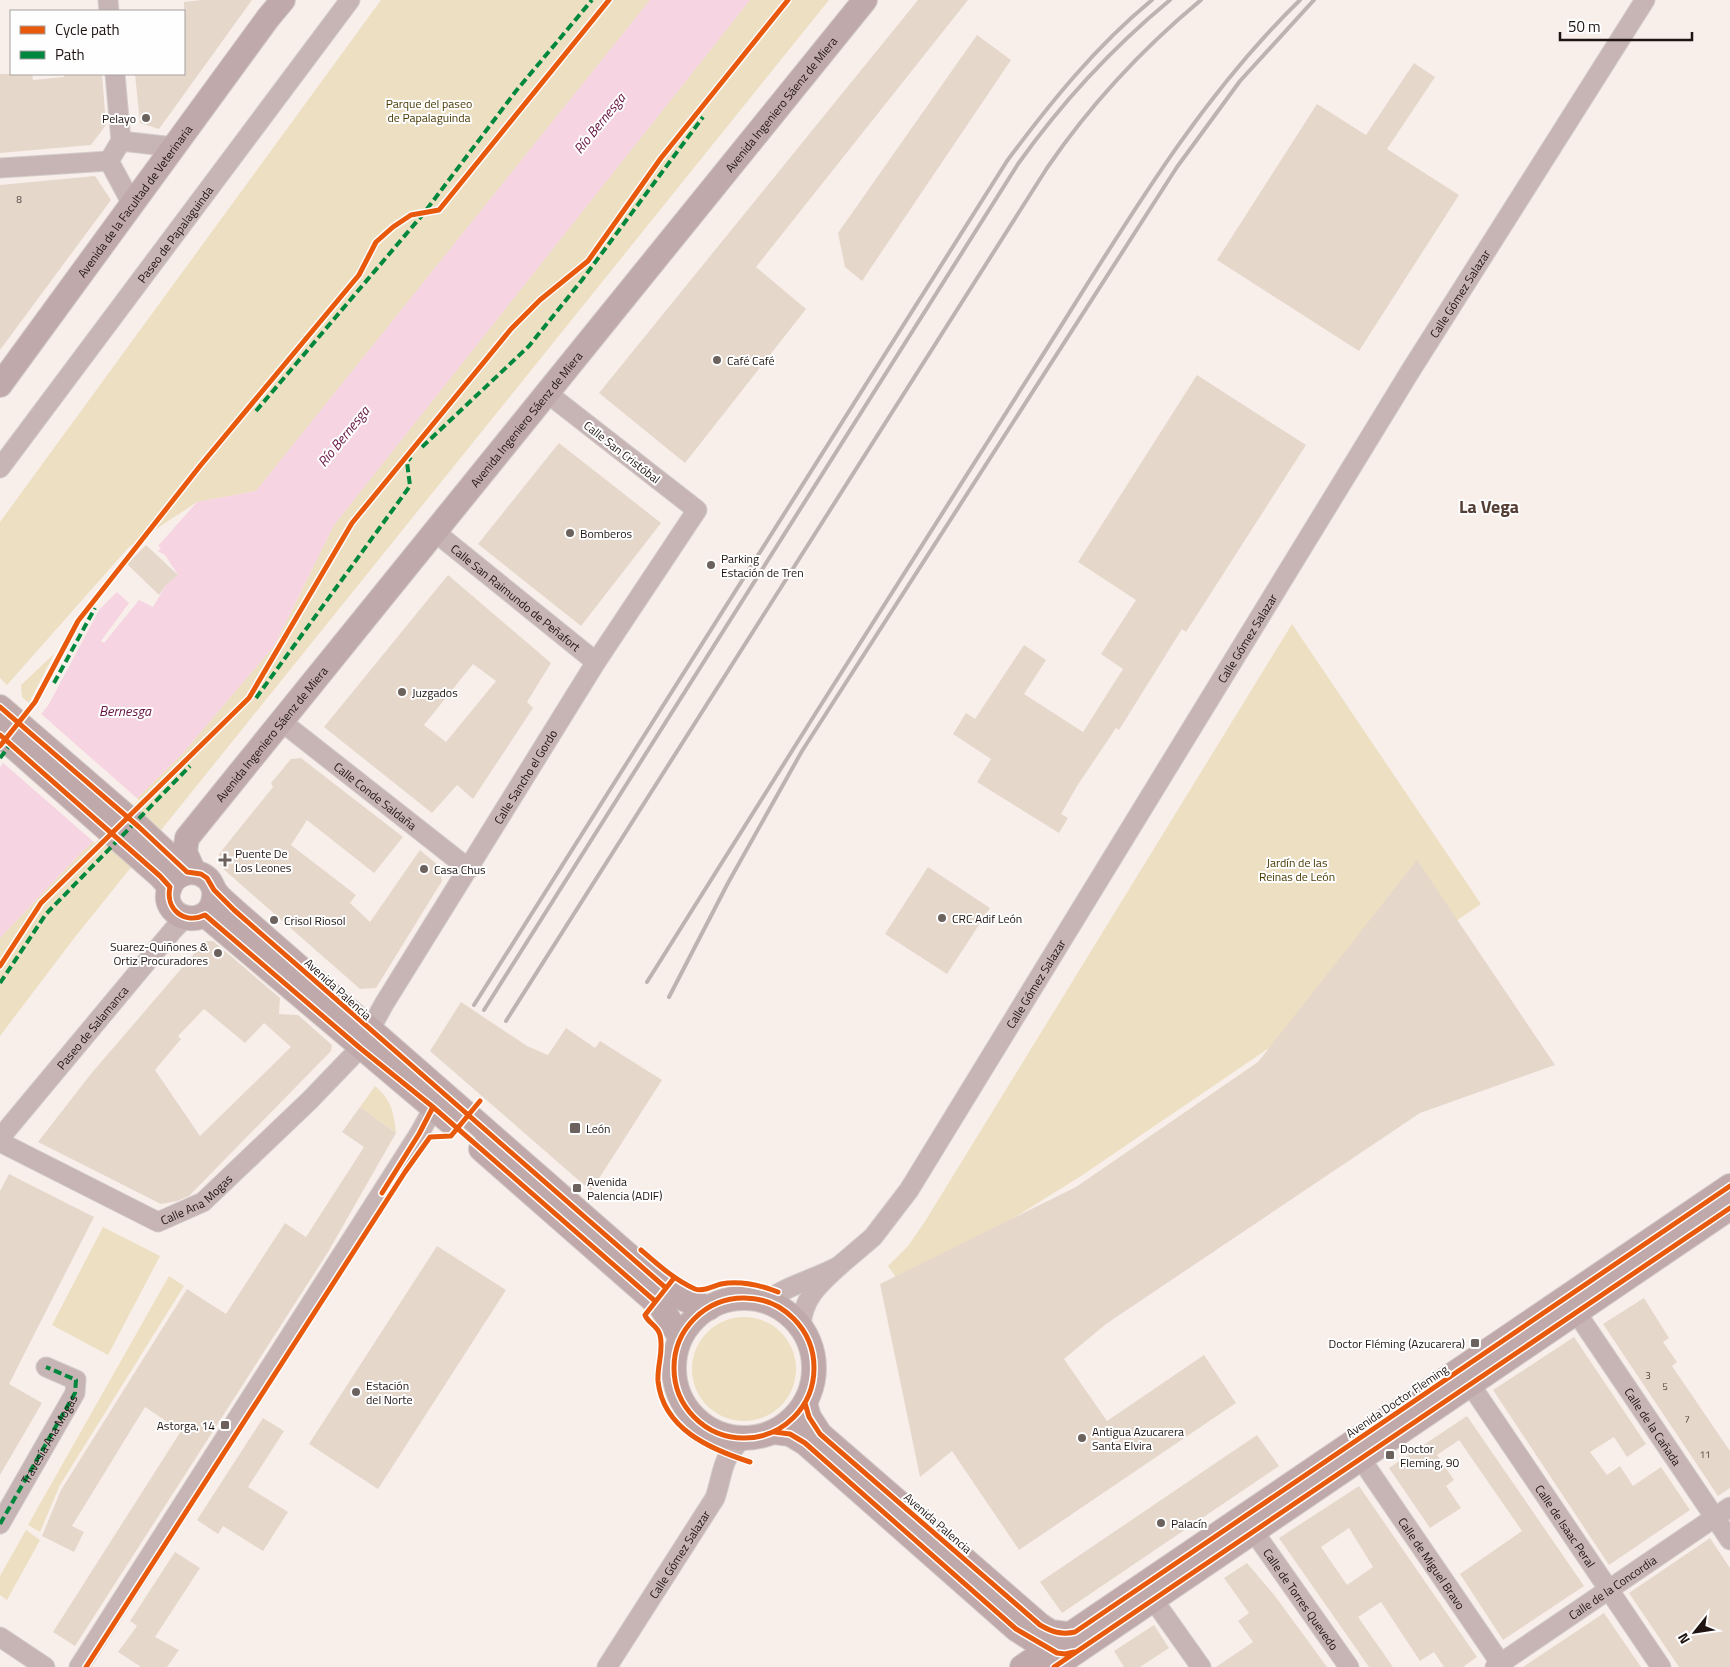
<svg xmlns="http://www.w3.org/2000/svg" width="1730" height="1667" font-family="'Titillium Web',sans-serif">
<rect width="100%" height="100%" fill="#f8efeb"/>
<path fill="#eddfc1" d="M381,0H650L256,491L197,502L129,547L7,685L0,678V522Z
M750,0H829L75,937L0,1036V938L76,858L182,754L274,646L334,525Z
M1292,624L1481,904L1081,1176L903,1287L888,1266L908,1246L924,1223Z
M54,654L29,703L22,697L21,685Z
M375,1086C391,1099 394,1113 396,1133L360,1107Z
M103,1227L160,1256L108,1355L52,1325Z
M169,1276L184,1286L60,1485L40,1532L28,1525Z
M692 1369a52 52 0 1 1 104 0a52 52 0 1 1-104 0Z
M26,1530L40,1540L7,1600L0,1595V1576Z"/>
<path fill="#f7d4e1" d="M650,0H750L334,525L274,646L182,754L76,858L0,938V767L49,704L99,610L117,592L129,603L101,641L104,643L139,600L153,607L166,585L178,575L165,555L158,551L161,548L158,546L197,502L256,491Z"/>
<path fill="#f8efeb" d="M39,712L139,800L95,843L1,761Z"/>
<path fill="#e6d7cb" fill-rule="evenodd" d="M202,0H252L159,129L140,123L135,74H184V2Z
M918,0H968L756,267L806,309L685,463L599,393Z
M977,35L1011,60L862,281L845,267L838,233Z
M1414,63L1435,77L1387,149L1459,195L1359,351L1217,260L1317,104L1366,135Z
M0,74H32L33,80L64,77V74H102L106,125L91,145L0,153Z
M95,176L111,200L0,350V185Z
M1197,375L1306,445L1186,632L1182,629L1119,730L1116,728L1077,786L1061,814L1068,818L1059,833L977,782L991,759L953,734L966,713L975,719L1024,645L1046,660L1024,694L1083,732L1123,669L1101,654L1136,600L1078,562Z
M559,443L661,523L581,626L478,544Z
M146,545L178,575L166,585L159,595L127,564Z
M448,575L551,663L527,702L533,708L473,799L457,785L432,813L324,727ZM473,664L496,681L446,742L424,725Z
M301,758L403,837L374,873L307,820L291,845L356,895L350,903L370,922L420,850L439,866L442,881L376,988L360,989L221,867L219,854L273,787L271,783L291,759Z
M1417,860L1555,1065L1420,1113L1106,1324L1064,1359L1107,1421L1204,1355L1236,1403L1019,1550L952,1451L920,1477L880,1284L1076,1187L1258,1062Z
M928,867L990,908L947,974L885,934Z
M205,941H213L280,998L279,1014L298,1015L332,1045L331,1051L189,1196L177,1201L161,1204L38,1142L90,1075ZM204,1009L245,1043L264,1023L291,1047L200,1136L155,1070L181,1039L178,1036Z
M461,1002L527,1046L548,1055L566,1028L595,1048L600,1041L662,1080L591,1191L430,1051Z
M360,1107L396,1133L328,1252L75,1646L53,1632L181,1431L145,1407L72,1526L84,1532L74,1552L42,1536L61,1490L187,1289L226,1314L285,1223L306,1237L364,1147L342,1132Z
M9,1174L94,1217L9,1384L42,1403L0,1475V1191Z
M437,1246L506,1290L378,1489L309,1444Z
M1644,1298L1669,1338L1663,1342L1677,1362L1672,1366L1730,1451V1488L1718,1496L1603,1324Z
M1574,1337L1646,1444L1627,1457L1614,1437L1590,1452L1607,1475L1620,1466L1633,1486L1661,1467L1690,1510L1609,1565L1493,1390Z
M1467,1416L1584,1586L1503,1640L1460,1574L1522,1531L1459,1440L1437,1455L1454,1480L1446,1486L1461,1508L1430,1528L1389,1468Z
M263,1418L284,1431L248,1487L288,1512L263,1551L223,1526L218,1534L197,1520Z
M1257,1435L1279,1466L1062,1613L1040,1582Z
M1359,1486L1477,1657L1463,1667H1444L1434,1652L1420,1661L1381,1602L1358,1617L1393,1667H1369L1279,1538ZM1349,1528L1373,1567L1347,1585L1321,1547Z
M1710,1538L1730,1568V1667H1679L1629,1593Z
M175,1552L200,1568L155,1637L179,1650L167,1667H141L118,1652L137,1626L130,1621Z
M1247,1563L1275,1596L1327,1667H1216L1253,1642L1238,1621L1249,1613L1224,1578Z
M1604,1613L1641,1667H1523Z
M1154,1625L1169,1648L1140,1667H1124L1114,1651Z"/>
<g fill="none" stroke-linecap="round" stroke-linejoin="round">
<g stroke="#d4cdc9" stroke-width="21">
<g id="minor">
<path d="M108,0L109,11"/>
<path d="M115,74L121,141"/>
<path d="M0,168L109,161"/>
<path d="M132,204L109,161L121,141L174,147"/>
<path id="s1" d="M0,468L350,0"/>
<path id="s2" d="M435,532L596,662"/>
<path id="s3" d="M282,722L469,869"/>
<path id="s4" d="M0,1138L174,929L185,918"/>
<path id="s5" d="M0,1142L158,1222L203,1202L310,1100L360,1048L384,1004L596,662L697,510L547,393"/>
<path id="s6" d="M839,1266L873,1237L909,1190L1411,370L1645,0"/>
<path d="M766,1301C788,1285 815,1279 839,1266C819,1284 802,1299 801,1327"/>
<path id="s7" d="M1576,1312L1730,1540"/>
<path id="s8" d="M1470,1384L1661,1667"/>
<path id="s9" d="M1361,1459L1503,1667"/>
<path id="s10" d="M0,1524L75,1393L76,1380L46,1367"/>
<path id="s11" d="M1254,1532L1349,1667"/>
<path d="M1145,1588L1201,1667"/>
<path d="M0,1637L45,1667"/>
<path d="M79,1667L419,1134L440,1096"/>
<path id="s12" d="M607,1667L715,1498C724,1471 720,1461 742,1439"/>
<path id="s13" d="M1495,1667L1730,1507"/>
</g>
</g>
<g stroke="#d4cdc9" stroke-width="26">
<g id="major">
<path id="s14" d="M0,385L268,18L283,0"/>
<path d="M0,707L139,827L187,872"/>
<path d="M0,735L160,876L170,887"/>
<path id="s15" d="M194,872L185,852L187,838L865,0"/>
<path d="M214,890C217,933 159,922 169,889C174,873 194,867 207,878C211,881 212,886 215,891C219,898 228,904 234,910L666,1288L683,1299L709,1308"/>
<path d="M205,915L450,1122"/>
<path d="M481,1149L661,1307L680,1337"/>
<circle cx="744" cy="1368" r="70"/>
<path d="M805,1403L809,1417L820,1434L1040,1625L1051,1632L1066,1634"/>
<path d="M774,1432L790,1434L805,1443L1016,1629L1042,1646L1060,1653"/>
<path d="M1022,1667L1730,1186"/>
<path d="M1054,1667L1730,1208"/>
</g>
</g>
<use href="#minor" stroke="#c7b4b5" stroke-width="19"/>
<use href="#major" stroke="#c0a9aa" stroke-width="24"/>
<path stroke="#beb3b0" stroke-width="4" d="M647,982C774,779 901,577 1030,375C1113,246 1189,108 1300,0
M669,997L728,883L802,751L1177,167L1240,81L1314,0
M474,1005L1007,161C1050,103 1096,46 1152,0
M484,1010L1018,164C1062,102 1111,49 1170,0
M506,1021L1047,168C1090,105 1142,49 1201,0"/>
<path stroke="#00873e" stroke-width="4" stroke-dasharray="8 4" stroke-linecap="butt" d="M256,411L424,213L516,91L592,0
M422,447L529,346L582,280L703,117
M54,683L95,608
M256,698L410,486L407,462L411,457
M0,758L11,744
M0,983L46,914L190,766
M0,1524L75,1393L76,1380L46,1367"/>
<g stroke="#fefefe" stroke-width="8">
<path id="cycleway" d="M0,707L139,827L187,872L201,874L207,878L214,890L234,910L666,1288
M0,735L160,876L170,887C165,909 184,925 205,915L360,1048L433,1107L655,1301
M0,746L35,702L78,621L200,466L359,275L376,242L393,227L411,215L439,210L609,0
M0,966L41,903L249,698L352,523L511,329L540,300L588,261L661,158L788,0
M382,1193L419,1134L433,1107
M641,1250C657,1264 676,1281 695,1289C703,1292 713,1286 721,1284C741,1280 760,1285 778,1292
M674,1278L645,1315C648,1323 658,1326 660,1335C664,1350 657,1366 658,1381C663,1429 710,1449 750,1462
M674 1368a70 70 0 1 1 140 0a70 70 0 1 1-140 0Z
M805,1403L809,1417L820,1434L1040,1625C1052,1632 1061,1635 1075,1632L1730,1186
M774,1432L790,1434L805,1443L1016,1629L1057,1653L1065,1654L1074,1652
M86,1667L405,1172L430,1137L451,1136L480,1101
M1054,1667L1730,1208"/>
</g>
<use href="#cycleway" stroke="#e8590c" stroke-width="5"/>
</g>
<g fill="#6b615d" stroke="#fefefe" stroke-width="2">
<circle cx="146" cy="118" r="5"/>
<circle cx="717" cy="360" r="5"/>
<circle cx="570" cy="533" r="5"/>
<circle cx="711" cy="565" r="5"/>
<circle cx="402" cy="692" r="5"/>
<path d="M222.5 852.5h5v5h5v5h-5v5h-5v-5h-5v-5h5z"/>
<circle cx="424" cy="869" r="5"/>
<circle cx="942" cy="918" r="5"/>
<circle cx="274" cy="920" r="5"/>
<circle cx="218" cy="953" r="5"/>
<rect x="569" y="1122" width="12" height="12" rx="2.5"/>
<rect x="572" y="1183" width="10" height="10" rx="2.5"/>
<rect x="1470" y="1338" width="10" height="10" rx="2.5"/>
<circle cx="356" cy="1392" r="5"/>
<rect x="220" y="1420" width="10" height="10" rx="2.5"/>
<circle cx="1082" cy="1438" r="5"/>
<rect x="1385" y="1450" width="10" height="10" rx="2.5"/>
<circle cx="1161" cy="1523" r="5"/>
</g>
<g text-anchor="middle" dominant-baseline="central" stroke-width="4" stroke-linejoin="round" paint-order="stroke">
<g font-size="10" fill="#514540">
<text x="19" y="199">8</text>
<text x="1648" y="1375">3</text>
<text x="1665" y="1386">5</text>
<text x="1687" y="1419">7</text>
<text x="1705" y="1454">11</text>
</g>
<g font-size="12" fill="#493900" stroke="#fefefe">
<text x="429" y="103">Parque del paseo<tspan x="429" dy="14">de Papalaguinda</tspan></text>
<text x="1297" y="862">Jardín de las<tspan x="1297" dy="14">Reinas de León</tspan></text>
</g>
<g font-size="12" fill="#1f1411" stroke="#fefefe">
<text stroke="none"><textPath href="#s15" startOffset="980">Avenida Ingeniero Sáenz de Miera</textPath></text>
<text stroke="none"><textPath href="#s14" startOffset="228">Avenida de la Facultad de Veterinaria</textPath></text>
<text stroke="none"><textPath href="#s1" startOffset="292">Paseo de Papalaguinda</textPath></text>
<text stroke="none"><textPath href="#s6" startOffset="1156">Calle Gómez Salazar</textPath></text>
<text stroke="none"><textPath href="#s15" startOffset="575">Avenida Ingeniero Sáenz de Miera</textPath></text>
<text transform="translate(622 452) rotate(38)">Calle San Cristóbal</text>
<text stroke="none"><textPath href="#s2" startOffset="104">Calle San Raimundo de Peñafort</textPath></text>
<text stroke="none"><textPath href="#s6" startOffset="751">Calle Gómez Salazar</textPath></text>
<text stroke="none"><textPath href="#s15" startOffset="170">Avenida Ingeniero Sáenz de Miera</textPath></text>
<text stroke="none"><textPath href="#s5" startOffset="764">Calle Sancho el Gordo</textPath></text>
<text stroke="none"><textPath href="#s3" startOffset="119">Calle Conde Saldaña</textPath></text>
<text stroke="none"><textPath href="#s6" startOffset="346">Calle Gómez Salazar</textPath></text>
<text transform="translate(338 989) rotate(42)">Avenida Palencia</text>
<text stroke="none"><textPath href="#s4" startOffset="144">Paseo de Salamanca</textPath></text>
<text stroke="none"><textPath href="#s5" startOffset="222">Calle Ana Mogas</textPath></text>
<text transform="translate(1397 1401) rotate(-34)">Avenida Doctor Fleming</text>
<text stroke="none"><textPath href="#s7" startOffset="138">Calle de la Cañada</textPath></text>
<text stroke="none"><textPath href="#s10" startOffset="98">Travesía Ana Mogas</textPath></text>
<text transform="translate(938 1523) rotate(41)">Avenida Palencia</text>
<text stroke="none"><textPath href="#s8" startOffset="171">Calle de Isaac Peral</textPath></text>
<text stroke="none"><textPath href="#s12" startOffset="134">Calle Gómez Salazar</textPath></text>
<text stroke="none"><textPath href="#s9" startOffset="126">Calle de Miguel Bravo</textPath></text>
<text stroke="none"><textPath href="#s13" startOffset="142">Calle de la Concordia</textPath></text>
<text stroke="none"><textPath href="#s11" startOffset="82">Calle de Torres Quevedo</textPath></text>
</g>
<g font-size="12" fill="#1f1411" stroke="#fefefe" text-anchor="start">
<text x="136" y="118" text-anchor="end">Pelayo</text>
<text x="727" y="360">Café Café</text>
<text x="580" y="533">Bomberos</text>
<text x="721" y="558">Parking<tspan x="721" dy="14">Estación de Tren</tspan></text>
<text x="412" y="692">Juzgados</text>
<text x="235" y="853">Puente De<tspan x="235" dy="14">Los Leones</tspan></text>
<text x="434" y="869">Casa Chus</text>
<text x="952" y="918">CRC Adif León</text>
<text x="284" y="920">Crisol Riosol</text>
<text x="208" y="946" text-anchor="end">Suarez-Quiñones &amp;<tspan x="208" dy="14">Ortiz Procuradores</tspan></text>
<text x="586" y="1128">León</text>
<text x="587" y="1181">Avenida<tspan x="587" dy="14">Palencia (ADIF)</tspan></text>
<text x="1465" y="1343" text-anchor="end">Doctor Fléming (Azucarera)</text>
<text x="366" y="1385">Estación<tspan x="366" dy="14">del Norte</tspan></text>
<text x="215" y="1425" text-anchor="end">Astorga, 14</text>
<text x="1092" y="1431">Antigua Azucarera<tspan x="1092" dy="14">Santa Elvira</tspan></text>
<text x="1400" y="1448">Doctor<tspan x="1400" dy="14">Fleming, 90</tspan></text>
<text x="1171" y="1523">Palacín</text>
</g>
<g font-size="14" font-style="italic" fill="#671543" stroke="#fefefe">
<text transform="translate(599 123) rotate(-51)">Río Bernesga</text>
<text transform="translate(343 436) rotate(-51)">Río Bernesga</text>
<text x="125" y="710">Bernesga</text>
</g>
<g font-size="18" font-weight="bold" fill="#553e35" stroke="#fefefe">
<text x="1489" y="506">La Vega</text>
</g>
</g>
<rect x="10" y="10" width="175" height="65" fill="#fefefe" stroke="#a5a09f"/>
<rect x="20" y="26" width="25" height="8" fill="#e8590c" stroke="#a5a09f"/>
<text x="55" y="35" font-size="15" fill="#1f1411">Cycle path</text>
<rect x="20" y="51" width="25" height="8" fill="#00873e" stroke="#a5a09f"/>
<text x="55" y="60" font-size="15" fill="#1f1411">Path</text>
<g transform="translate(1695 1632) rotate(240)" stroke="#fefefe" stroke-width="4" paint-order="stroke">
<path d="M0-4L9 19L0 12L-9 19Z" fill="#1f1411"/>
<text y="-8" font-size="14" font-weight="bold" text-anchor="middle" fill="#1f1411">N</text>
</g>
<path d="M1560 32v8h132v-8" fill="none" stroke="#1f1411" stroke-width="2.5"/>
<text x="1568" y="32" font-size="15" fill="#1f1411" stroke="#fefefe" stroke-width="4" paint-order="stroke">50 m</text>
</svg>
